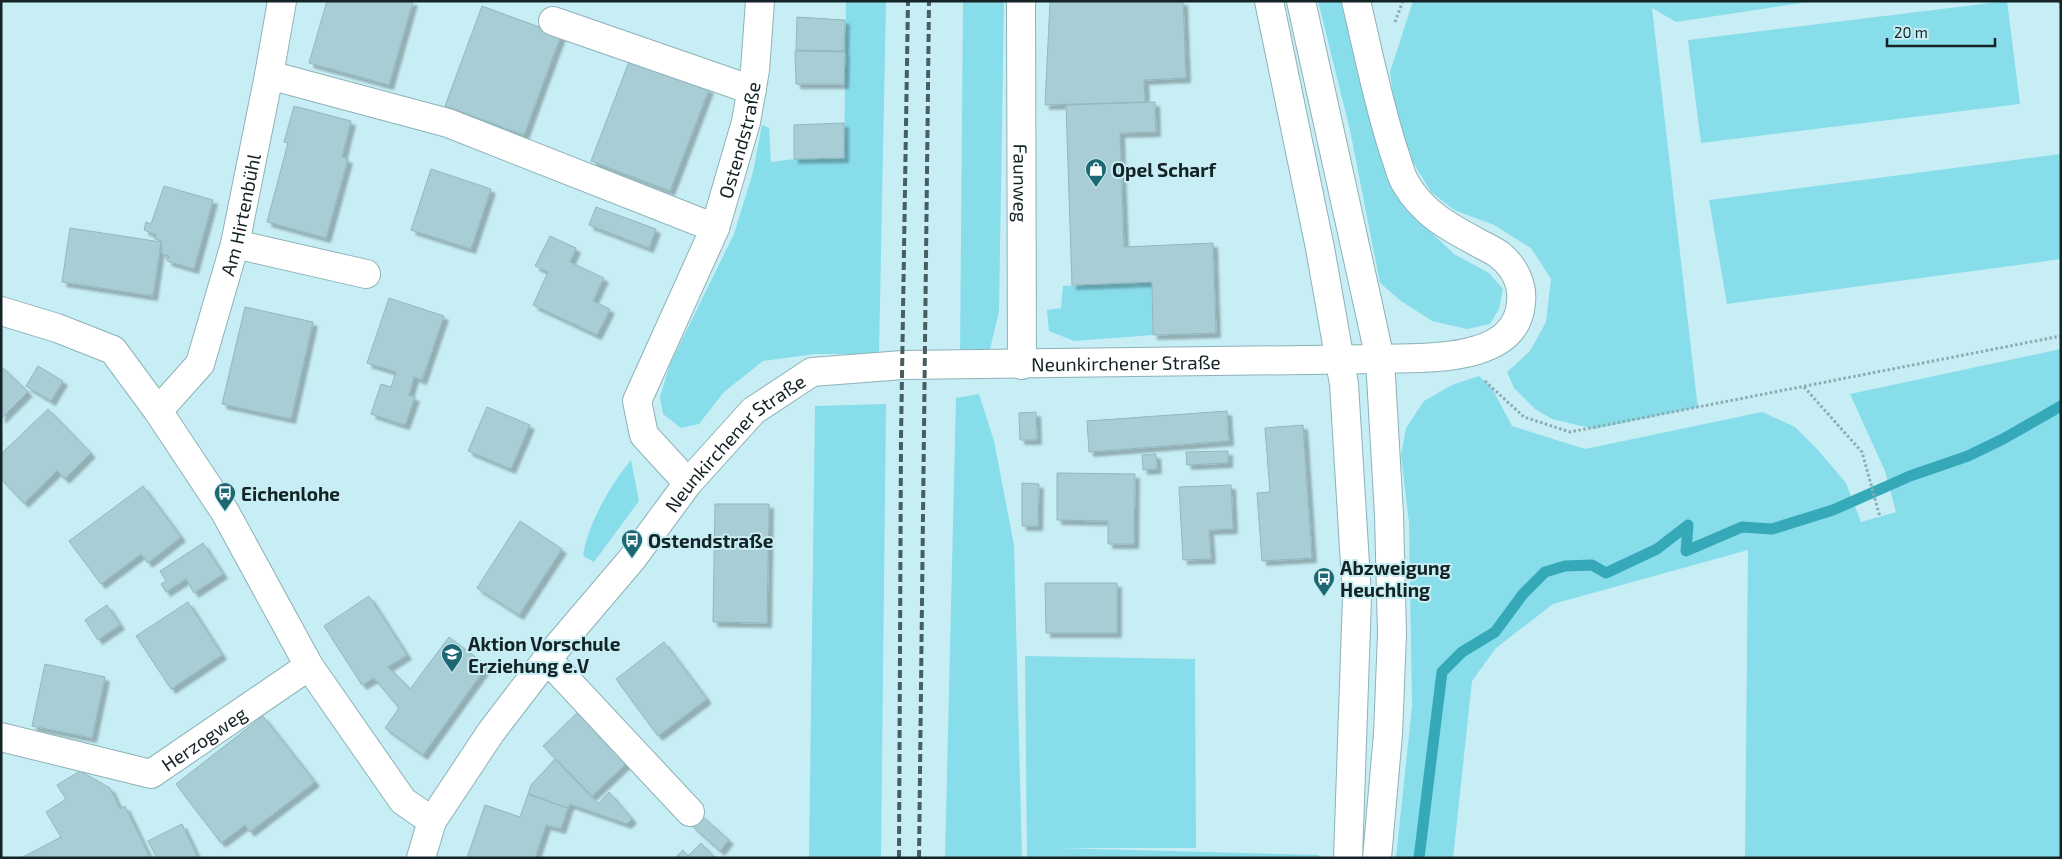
<svg xmlns="http://www.w3.org/2000/svg" width="2062" height="859" font-family="'Exo 2',sans-serif">
<defs>
<filter id="shadow"><feDropShadow dx="4.5" dy="4.5" stdDeviation="1" flood-color="#0004"/></filter>
</defs>
<rect width="100%" height="100%" fill="#c7eef4"/>
<path fill="#88ddeb" d="M846,1H886L879,354H815L763,361L724,392L699,424L681,428L663,414L660,397L670,364L734,234L753,172L762,125L769,128L771,162L794,159L844,158Z
M963,1H1004L999,312L990,349L960,356Z
M1318,1H1346L1410,212L1454,254L1489,273L1503,289L1499,309L1490,324L1467,329L1432,321L1401,301L1380,283L1350,130Z
M1413,1H1814L1676,22L1652,8L1697,401L1699,407L1594,429L1552,419L1535,409L1514,388L1507,372L1530,351L1546,322L1551,279L1531,248L1494,225L1454,210L1431,192L1408,154L1394,108L1390,72Z
M2007,1L2020,104L1701,143L1688,40Z
M2061,154V259L1727,304L1709,200Z
M1152,282L1153,335L1074,341L1049,331L1047,310L1061,308L1063,286Z
M2061,349V858H1745L1748,550L1553,604L1496,648L1472,681L1453,858H1396L1412,706L1409,523L1401,455L1406,428L1424,401L1452,385L1479,376L1492,388L1512,426L1585,449L1762,412L1795,427L1818,450L1846,483L1861,522L1896,512L1885,471L1850,394Z
M979,394L994,441L1014,545L1022,858H945L956,398Z
M886,404L881,858H809L815,406Z
M631,460L639,501L594,562L583,556C587,525 611,484 631,460Z
M1025,656L1195,659L1196,848H1058L1319,855L1318,858H1027Z"/>
<g fill="none" stroke-linecap="round" stroke-linejoin="round">
<path stroke="#36a9b9" stroke-width="11" d="M1419,858L1442,672L1462,652L1495,632L1523,594L1545,572L1565,566L1592,565L1606,573L1657,549L1688,525L1686,551L1742,527L1772,529L1833,510L1910,476L1968,456L2003,439L2061,406"/>
</g>
<path fill="#a8cdd4" stroke="#92b7bd" filter="url(#shadow)" d="M327,1H413L389,85L309,63Z
M1050,1H1183L1186,78L1144,80L1145,102L1045,105Z
M482,6L561,35L524,135L445,106Z
M797,17L845,20L844,51L796,50Z
M795,51L845,52L844,84H796Z
M630,59L709,89L670,191L591,161Z
M1155,102L1156,132L1120,133L1124,247L1213,243L1216,333L1153,335L1152,282L1072,285L1066,105Z
M294,106L351,121L342,157L348,159L326,238L267,222L288,143L284,142Z
M844,123V158L794,159V125Z
M431,169L491,189L471,249L411,230Z
M164,186L213,200L194,269L167,261L169,256L162,254L161,241L155,239L156,235L144,230L146,222L151,224Z
M596,207L656,229L649,248L589,225Z
M70,228L161,242L153,296L62,282Z
M550,236L576,248L570,262L604,278L593,301L610,309L597,335L533,305L548,272L535,266Z
M389,298L444,316L422,380L414,377L409,395L415,397L405,425L371,414L381,384L391,387L396,372L367,363Z
M245,307L313,322L291,419L222,404Z
M1,366L28,392L1,419Z
M38,366L63,381L51,401L26,386Z
M487,407L530,425L511,469L468,451Z
M48,409L91,453L65,479L57,471L24,503L1,479V454Z
M1227,411L1229,441L1089,452L1087,421Z
M1036,412L1037,440H1020L1019,413Z
M1303,425L1312,558L1262,561L1257,493L1270,492L1265,428Z
M1228,451V463L1187,465L1186,452Z
M1156,454L1157,469L1143,470L1142,455Z
M1057,473L1135,474L1134,544H1108V521L1057,520Z
M1022,483L1039,484L1038,526H1022Z
M1231,485L1233,529L1209,530L1211,559L1183,560L1179,487Z
M143,486L181,537L148,563L141,554L101,584L69,541Z
M715,504H769L767,623L713,622Z
M520,521L562,549L519,615L477,588Z
M203,543L223,574L194,593L186,579L166,592L161,584L166,581L160,571Z
M1045,583H1117V633H1046Z
M369,596L407,655L388,667L410,689L449,637L487,666L423,755L385,728L399,708L374,678L362,685L324,626Z
M188,602L222,655L171,689L136,636Z
M107,605L120,625L98,640L85,620Z
M664,642L707,699L658,736L616,679Z
M45,664L105,677L92,738L32,726Z
M581,709L630,760L592,796L543,746Z
M263,716L315,782L250,832L245,825L221,843L176,784Z
M555,759L598,804L609,792L632,819L627,824L570,804L568,808L528,794L531,785Z
M80,771L110,788L120,809L125,806L150,858H21L61,837L46,812L66,799L57,785Z
M528,794L568,808L561,829L546,825L535,858H467L485,805L520,817Z
M701,815L729,840L720,851L692,826Z
M182,824L198,858H157L148,841Z
M701,843L715,858H675L683,850L688,856Z"/>
<g fill="none" stroke-linecap="round" stroke-linejoin="round">
<g stroke="#8db2b8" stroke-width="30">
<g id="minor">
<path id="s1" d="M1021,1L1022,365"/>
<path d="M553,21L752,90"/>
<path d="M269,75L448,123L715,228"/>
<path d="M235,244L366,274"/>
<path d="M1,311L57,328L113,350L158,411L225,512L309,666L403,801L432,821"/>
<path id="s2" d="M158,411L200,364L235,244L269,75L282,1"/>
<path id="s3" d="M688,483L644,435L637,401L715,228L746,122L755,70L760,1"/>
<path d="M547,659L690,812"/>
<path id="s4" d="M1,737L151,774L309,666"/>
<path id="s5" d="M421,858L432,821L491,732L547,659L632,559L688,483L753,411L812,372L903,365L1380,359C1424,357 1516,364 1521,303C1523,285 1515,268 1501,256C1494,250 1483,246 1475,241C1447,226 1423,213 1406,184C1400,175 1398,162 1394,152C1378,103 1368,51 1356,1"/>
</g>
</g>
<g stroke="#8db2b8" stroke-width="30">
<path id="major" d="M1269,1L1320,248L1344,384L1357,597L1348,858
M1301,1L1380,359L1389,515L1392,634L1388,734L1377,858"/>
</g>
<path stroke="#8cabb0" stroke-width="3" stroke-dasharray="2.5 2.5" stroke-linecap="butt" d="M2059,1L2061,8
M1395,22L1403,1
M1485,381L1524,417L1570,432L2061,336
M1804,387L1862,452L1880,517"/>
<use href="#minor" stroke="#fff" stroke-width="28"/>
<use href="#major" stroke="#fff" stroke-width="28"/>
<path stroke="#485e61" stroke-width="4" stroke-dasharray="8 4" stroke-linecap="butt" d="M899,858L901,438L908,1
M919,858L929,1"/>
</g>
<defs>
<g id="shop-pin" transform="scale(1.125)"><path d="M0 17L-7.5 6A9.5 9.5 0 1 1 7.5 6Z" fill="#1d6872" stroke="#c7eef4"/><path d="M-5-2.5h2.3a2.7 3.5 0 0 1 5.4 0H5L5.5 6h-11ZM-1.5-2.5h3a1.5 2.3 0 0 0-3 0Z" fill="#fff"/></g>
<g id="bus-pin" transform="scale(1.125)"><path d="M0 17L-7.5 6A9.5 9.5 0 1 1 7.5 6Z" fill="#1d6872" stroke="#c7eef4"/><path d="M-5-6H5V4H4V6H2V4H-2V6H-4V4H-5ZM-3.5-4V0h7V-4ZM-3.5 1.2v1.5H-2V1.2ZM2 1.2v1.5H3.5V1.2Z" fill="#fff"/></g>
<g id="school-pin" transform="scale(1.125)"><path d="M0 17L-7.5 6A9.5 9.5 0 1 1 7.5 6Z" fill="#1d6872" stroke="#c7eef4"/><path d="M0-5L7-2L0 1L-7-2ZM-4 1L0 2.5L4 1V4Q0 6-4 4Z" fill="#fff"/></g>
</defs>
<g fill-rule="evenodd">
<use href="#shop-pin" x="1096" y="169"/>
<use href="#bus-pin" x="225" y="493"/>
<use href="#bus-pin" x="632" y="540"/>
<use href="#bus-pin" x="1324" y="578"/>
<use href="#school-pin" x="452" y="654"/>
</g>
<g text-anchor="middle" dominant-baseline="central" stroke-width="4" stroke-linejoin="round" paint-order="stroke">
<g font-size="19" fill="#142325" stroke="#c7eef4">
<text stroke="none"><textPath href="#s3" startOffset="381">Ostendstraße</textPath></text>
<text stroke="none"><textPath href="#s1" startOffset="182">Faunweg</textPath></text>
<text stroke="none"><textPath href="#s2" startOffset="218">Am Hirtenbühl</textPath></text>
<text stroke="none"><textPath href="#s5" startOffset="945">Neunkirchener Straße</textPath></text>
<text stroke="none"><textPath href="#s5" startOffset="525">Neunkirchener Straße</textPath></text>
<text stroke="none"><textPath href="#s4" startOffset="218">Herzogweg</textPath></text>
</g>
<g font-size="19" font-weight="bold" fill="#142325" stroke="#c7eef4" text-anchor="start">
<text x="1112" y="169">Opel Scharf</text>
<text x="241" y="493">Eichenlohe</text>
<text x="648" y="540">Ostendstraße</text>
<text x="1340" y="567">Abzweigung<tspan x="1340" dy="22">Heuchling</tspan></text>
<text x="468" y="643">Aktion Vorschule<tspan x="468" dy="22">Erziehung e.V</tspan></text>
</g>
</g>
<rect width="2062" height="859" fill="none" stroke="#142325" stroke-width="5"/>
<path d="M1887 38v8h108v-8" fill="none" stroke="#142325" stroke-width="2.5"/>
<text x="1894" y="38" font-size="15" fill="#142325" stroke="#c7eef4" stroke-width="4" paint-order="stroke">20 m</text>
</svg>
